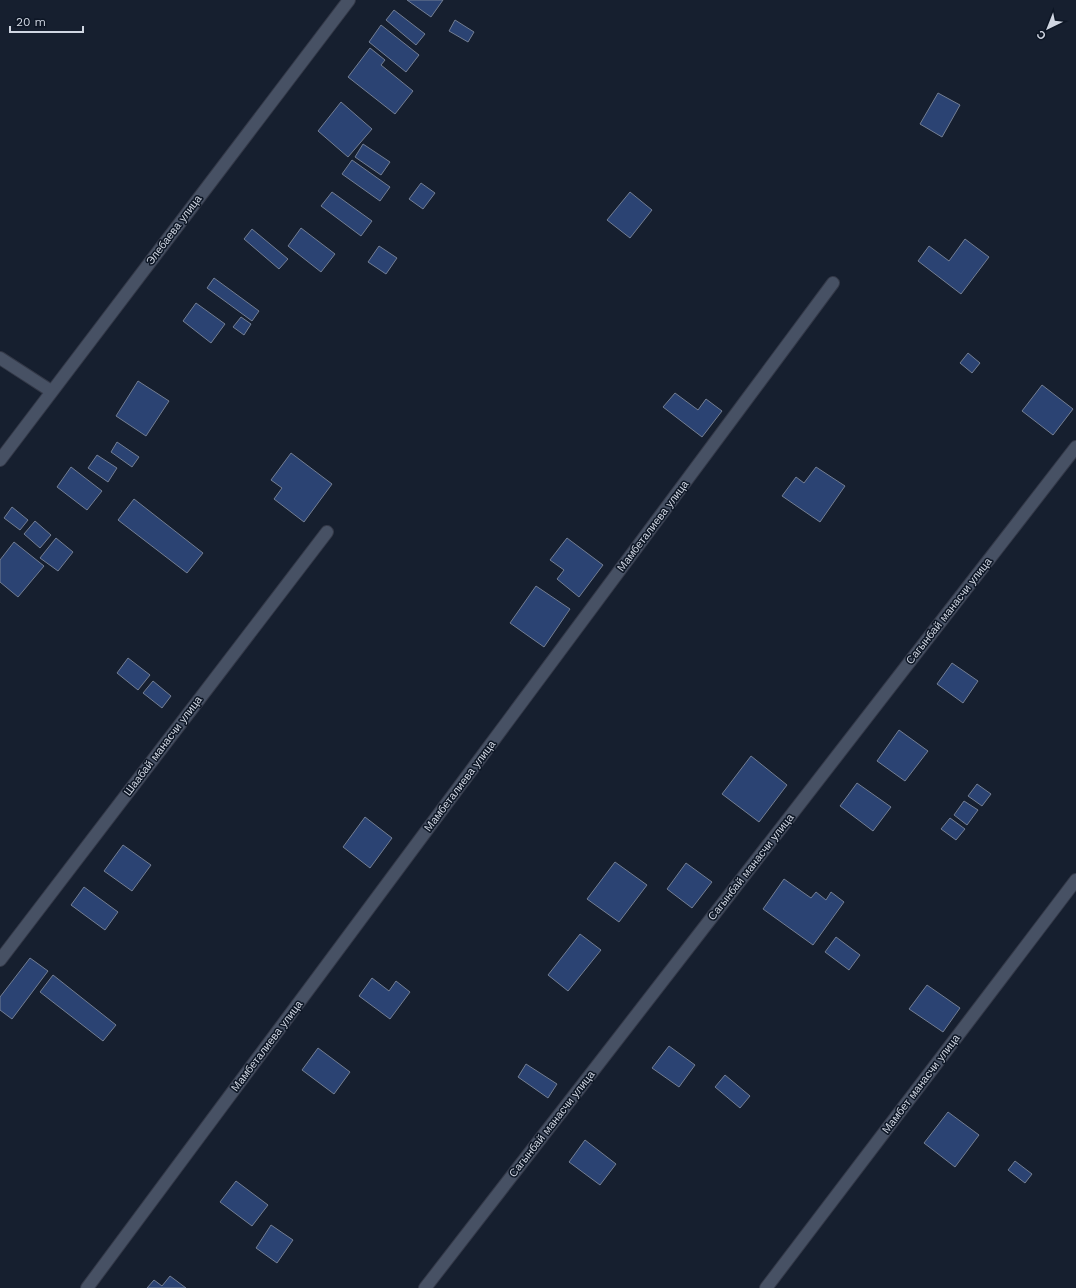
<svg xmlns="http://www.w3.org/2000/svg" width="1076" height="1288" font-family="'Work Sans',sans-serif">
<rect width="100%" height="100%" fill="#161f2f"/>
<path fill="#2b4373" stroke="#737e93" d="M407,0H443L431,17Z
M394,10L425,34L416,45L386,20Z
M455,20L474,32L468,42L449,31Z
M381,25L419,55L406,72L369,42Z
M370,48L385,60L381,65L413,91L395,114L348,77Z
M938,93L960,105L942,137L920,124Z
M341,102L372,129L348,157L318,131Z
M363,144L390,162L381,175L355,157Z
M352,160L390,187L380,201L342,174Z
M421,183L435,193L423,209L409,199Z
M332,192L372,221L361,236L321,206Z
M630,192L652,210L630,238L607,220Z
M301,228L335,254L321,272L288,246Z
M252,229L288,259L279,269L244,239Z
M965,239L989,257L961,294L918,261L929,246L949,261Z
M379,246L397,258L386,274L368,262Z
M214,278L259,311L252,321L207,288Z
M196,303L225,324L211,343L183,321Z
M241,317L251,324L244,335L233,327Z
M968,353L980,363L972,373L960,363Z
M138,381L169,401L146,436L116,416Z
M1042,385L1073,409L1053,435L1022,411Z
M675,393L698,410L706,399L722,411L702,437L663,407Z
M117,442L139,457L132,467L111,452Z
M291,453L332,484L304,522L274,499L282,488L271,480Z
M97,455L117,468L108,482L88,468Z
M71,467L102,491L87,510L57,487Z
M816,467L845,486L820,522L782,496L796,477L804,483Z
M134,499L203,553L187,573L118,520Z
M12,507L28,520L20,530L4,518Z
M35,521L51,535L40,548L24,534Z
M56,538L73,552L58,571L40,558Z
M567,538L603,565L579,597L557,579L564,570L550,560Z
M14,542L44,566L18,597L0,582V560Z
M536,586L570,609L544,647L510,623Z
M128,658L150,675L138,690L117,673Z
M952,663L978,681L963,703L937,684Z
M153,681L171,696L162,708L143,693Z
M899,730L928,751L905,781L877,761Z
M751,756L787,785L759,822L722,794Z
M857,783L891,807L873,831L840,806Z
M977,784L991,794L982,806L968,796Z
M964,801L978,810L967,825L954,815Z
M365,817L392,838L370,868L343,847Z
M950,818L965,829L956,840L941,829Z
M123,845L151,865L132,891L104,871Z
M615,862L647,885L619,922L587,899Z
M686,863L712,882L692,908L667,889Z
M784,879L811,898L816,892L826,900L831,892L844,902L813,945L763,909Z
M84,887L118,912L105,930L71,905Z
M580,934L601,950L568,991L548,975Z
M836,937L860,955L849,970L825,952Z
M30,958L48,971L12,1019L0,1010V997Z
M53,975L116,1025L103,1041L40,992Z
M372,978L389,991L396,981L410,992L390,1019L359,996Z
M927,985L960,1008L943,1032L909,1009Z
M669,1046L695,1065L679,1087L652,1068Z
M318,1048L350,1072L334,1094L302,1070Z
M526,1064L557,1084L548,1098L518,1077Z
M725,1075L750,1096L740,1108L715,1087Z
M948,1112L979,1135L955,1167L924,1143Z
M585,1140L616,1164L600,1185L569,1162Z
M1015,1161L1032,1174L1025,1183L1008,1170Z
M236,1181L268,1205L252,1226L220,1202Z
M271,1225L293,1240L277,1263L256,1248Z
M170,1276L186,1288H147L154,1280L162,1286Z"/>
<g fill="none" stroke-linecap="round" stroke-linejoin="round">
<g stroke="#343948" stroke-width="14">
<path id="minor" d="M0,358L51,391
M0,460L349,0
M0,960L327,532
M87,1288L833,283
M425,1288L1076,447
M766,1288L1076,880"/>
</g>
<use href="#minor" stroke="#475164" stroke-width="12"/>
</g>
<g text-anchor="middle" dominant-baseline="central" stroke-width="3" stroke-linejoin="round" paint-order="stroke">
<g font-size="11" fill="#d0d6e2" stroke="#0d1625">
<text transform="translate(174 230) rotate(-53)">Элебаева улица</text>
<text transform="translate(653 526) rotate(-53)">Мамбеталиева улица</text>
<text transform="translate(949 611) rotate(-52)">Сагынбай манасчи улица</text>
<text transform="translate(163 746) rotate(-53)">Шаабай манасчи улица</text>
<text transform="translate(460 786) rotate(-53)">Мамбеталиева улица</text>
<text transform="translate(751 867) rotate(-52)">Сагынбай манасчи улица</text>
<text transform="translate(267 1046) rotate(-53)">Мамбеталиева улица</text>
<text transform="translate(921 1084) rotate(-53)">Мамбет манасчи улица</text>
<text transform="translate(552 1124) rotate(-52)">Сагынбай манасчи улица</text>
</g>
</g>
<g transform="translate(1048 28) rotate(223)" stroke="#0d1625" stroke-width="3" paint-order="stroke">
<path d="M0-3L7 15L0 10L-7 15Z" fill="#d0d6e2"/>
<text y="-6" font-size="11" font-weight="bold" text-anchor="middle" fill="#d0d6e2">С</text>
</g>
<path d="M10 26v6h73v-6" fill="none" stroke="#d0d6e2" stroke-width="2"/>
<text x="16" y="26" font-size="12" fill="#d0d6e2" stroke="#0d1625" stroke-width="3" paint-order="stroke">20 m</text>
</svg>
